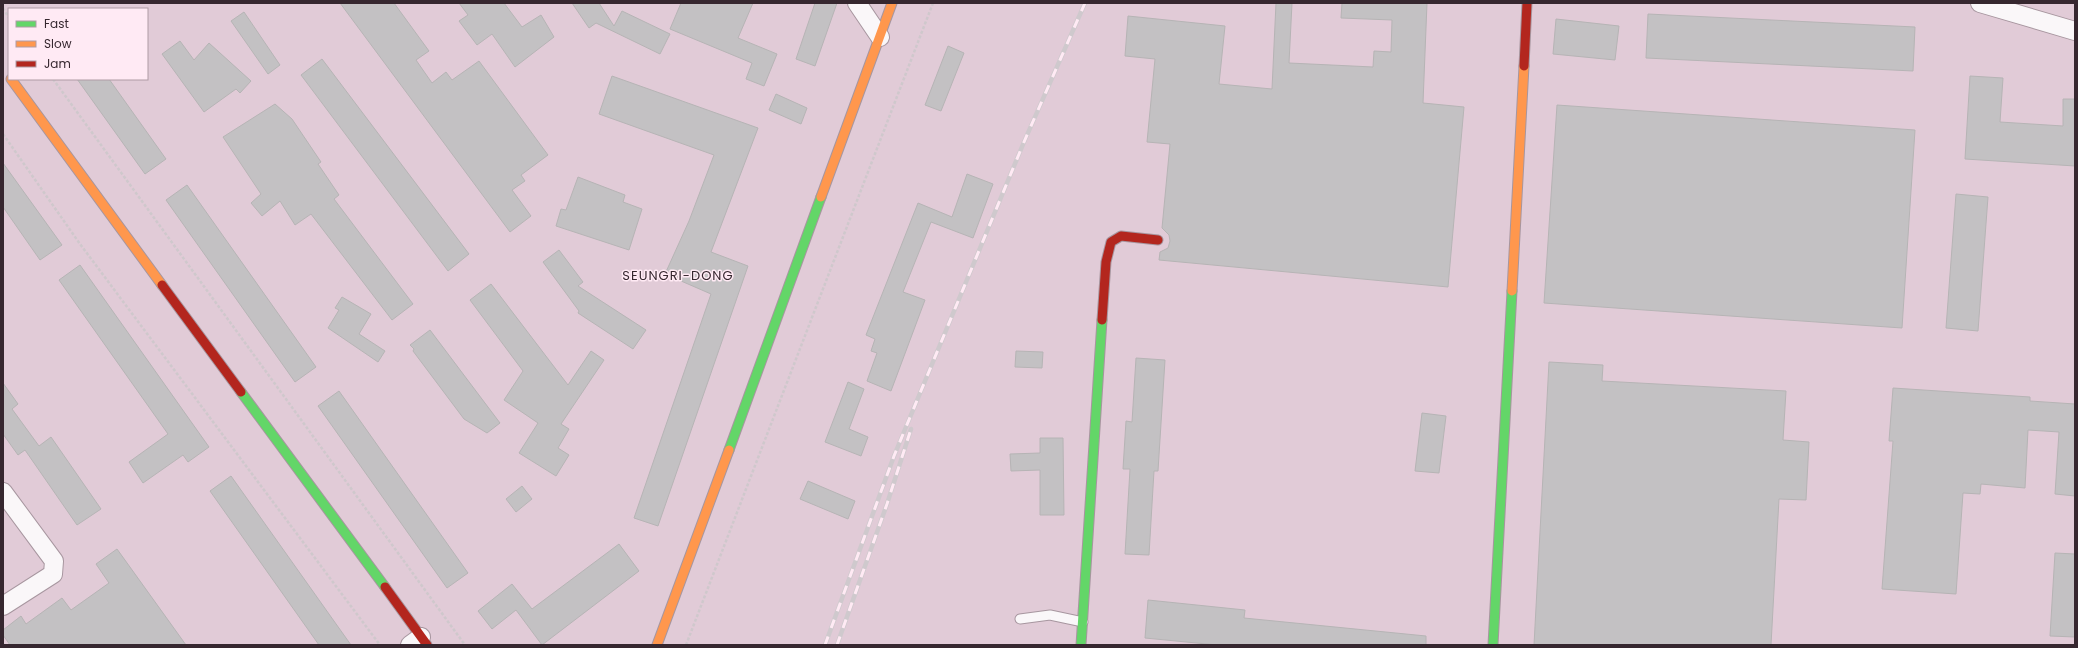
<svg xmlns="http://www.w3.org/2000/svg" width="2078" height="648" font-family="Poppins,sans-serif">
<rect width="100%" height="100%" fill="#e1cbd7"/>
<path fill="#c3c1c3" stroke="#b6b4b5" d="M340,3H394L429,51L416,60L432,83L446,72L452,80L479,61L548,155L521,175L525,181L512,190L531,216L510,232Z
M459,3H504L522,27L541,15L554,37L515,67L492,34L477,45L459,21L468,15Z
M572,3H599L614,26L622,11L670,34L660,54L596,23L589,28Z
M681,3H753L738,38L777,54L764,86L746,79L752,63L670,29Z
M815,3H837L815,66L796,59Z
M1276,3H1292L1289,63L1373,67L1374,51L1391,52L1392,20L1341,18L1342,3H1427L1423,103L1464,107L1448,287L1159,260L1160,252L1168,248L1170,241L1169,235L1162,228L1170,144L1147,142L1155,59L1125,56L1128,16L1225,26L1219,84L1272,89Z
M244,12L280,65L268,74L231,21Z
M1648,14L1915,27L1913,71L1646,58Z
M1556,19L1619,26L1615,60L1553,54Z
M180,41L194,60L209,43L251,81L240,93L236,89L204,112L162,54Z
M948,46L964,53L941,111L925,105Z
M322,59L469,254L448,271L301,75Z
M612,76L758,128L711,252L748,266L658,526L634,518L711,294L665,274L689,221L714,155L599,114Z
M1970,76L2003,78L2000,122L2063,126V99H2075V166L1965,159Z
M77,79H109L166,159L145,174Z
M776,94L807,108L801,124L769,110Z
M275,104L292,119L321,162L318,164L339,195L334,199L413,304L392,320L311,214L295,225L280,201L262,216L251,203L261,194L223,137Z
M1557,105L1915,130L1902,328L1544,303Z
M3,163L62,245L40,260L3,207Z
M967,174L993,184L973,238L931,222L903,292L925,300L891,391L867,381L877,353L871,351L875,339L866,335L918,203L952,217Z
M578,177L625,195L623,202L642,209L629,250L556,226L561,209L566,210Z
M187,185L316,367L295,382L166,200Z
M1956,194L1988,197L1978,331L1946,328Z
M559,250L583,282L578,286L646,330L633,349L578,313L579,311L543,262Z
M80,265L209,447L188,462L183,455L143,483L129,462L168,434L59,280Z
M491,284L568,385L591,351L604,360L561,424L569,429L558,448L569,455L556,476L519,453L538,423L504,400L523,371L470,300Z
M342,297L371,314L359,334L385,351L378,362L328,328L339,310L335,308Z
M430,330L500,423L487,433L464,419L413,351L414,349L410,345Z
M1016,351L1043,352L1042,368L1015,367Z
M1136,358L1165,360L1158,471H1154L1149,555L1125,554L1130,469H1123L1126,421L1132,422Z
M1549,362L1603,365L1602,381L1786,391L1783,440L1809,442L1806,500L1779,499L1771,645H1534Z
M848,382L864,389L849,429L868,437L861,456L825,442Z
M3,383L18,404L12,409L39,446L51,437L101,509L77,525L25,450L18,455L3,434Z
M1893,388L2030,397V401L2075,404V496L2055,494L2059,432L2028,430L2025,488L1981,484L1980,494L1963,493L1956,594L1882,589L1893,441H1889Z
M339,391L468,573L447,588L318,406Z
M1422,413L1446,416L1439,473L1415,471Z
M1040,438H1063L1064,515H1040V470L1011,471L1010,454L1040,453Z
M231,476L351,645H319L210,491Z
M808,481L855,501L848,519L800,499Z
M522,486L532,499L516,512L506,499Z
M619,544L639,571L542,645L516,610L492,629L478,611L512,584L532,609Z
M117,549L186,645H10L3,635V630L21,616L26,624L62,598L71,610L109,583L96,564Z
M2055,553L2075,554V637L2050,636Z
M1148,600L1245,610L1244,618L1426,636V645H1217L1145,638Z"/>
<g fill="none" stroke-linecap="round" stroke-linejoin="round">
<g stroke="#a7969f" stroke-width="11">
<path id="lane" d="M1020,619L1050,615L1083,622"/>
</g>
<g stroke="#a7969f" stroke-width="20">
<path id="street" d="M857,3L880,37
M1980,3L2075,31
M3,492L54,561L53,574L3,606
M410,645L421,637"/>
</g>
<g stroke="#a7969f" stroke-width="11">
<path id="fast" d="M241,392L385,587
M729,450L821,197
M1081,645L1102,320
M1493,645L1512,291"/>
</g>
<g stroke="#a7969f" stroke-width="11">
<path id="slow" d="M11,79L162,285
M821,197L892,3
M1512,291L1524,66
M657,645L729,450"/>
</g>
<g stroke="#a7969f" stroke-width="11">
<path id="jam" d="M1524,66L1527,3
M162,285L241,392
M1102,320L1106,262L1111,242L1121,236L1158,240
M385,587L427,645"/>
</g>
<path stroke="#cfc8cc" stroke-width="2.5" stroke-dasharray="3 2" stroke-linecap="butt" d="M3,8L9,18
M53,79L465,645
M3,134L80,244L380,645
M3,644L4,645
M686,645L933,3"/>
<use href="#lane" stroke="#faf7f9" stroke-width="9"/>
<use href="#street" stroke="#faf7f9" stroke-width="18"/>
<use href="#fast" stroke="#63d668" stroke-width="9"/>
<use href="#slow" stroke="#ff974d" stroke-width="9"/>
<use href="#jam" stroke="#b3261e" stroke-width="9"/>
<g stroke="#cfc9cd" stroke-width="4.5">
<path id="rail" d="M825,645L894,456L1024,142L1085,3
M837,645L887,504L911,429"/>
</g>
<use href="#rail" stroke="#ffeaf4" stroke-width="3" stroke-dasharray="9" stroke-linecap="butt"/>
</g>
<g text-anchor="middle" dominant-baseline="central" stroke-width="3" stroke-linejoin="round" paint-order="stroke">
<g font-size="13" letter-spacing="1" fill="#36272f" stroke="#ffeaf4">
<text x="678" y="275">SEUNGRI-DONG</text>
</g>
</g>
<rect width="2078" height="648" fill="none" stroke="#36272f" stroke-width="8"/>
<rect x="8" y="8" width="140" height="72" fill="#ffeaf4" stroke="#af9ca5"/>
<rect x="16" y="21" width="20" height="6" fill="#63d668" stroke="#af9ca5"/>
<text x="44" y="28" font-size="12" fill="#36272f">Fast</text>
<rect x="16" y="41" width="20" height="6" fill="#ff974d" stroke="#af9ca5"/>
<text x="44" y="48" font-size="12" fill="#36272f">Slow</text>
<rect x="16" y="61" width="20" height="6" fill="#b3261e" stroke="#af9ca5"/>
<text x="44" y="68" font-size="12" fill="#36272f">Jam</text>
</svg>
